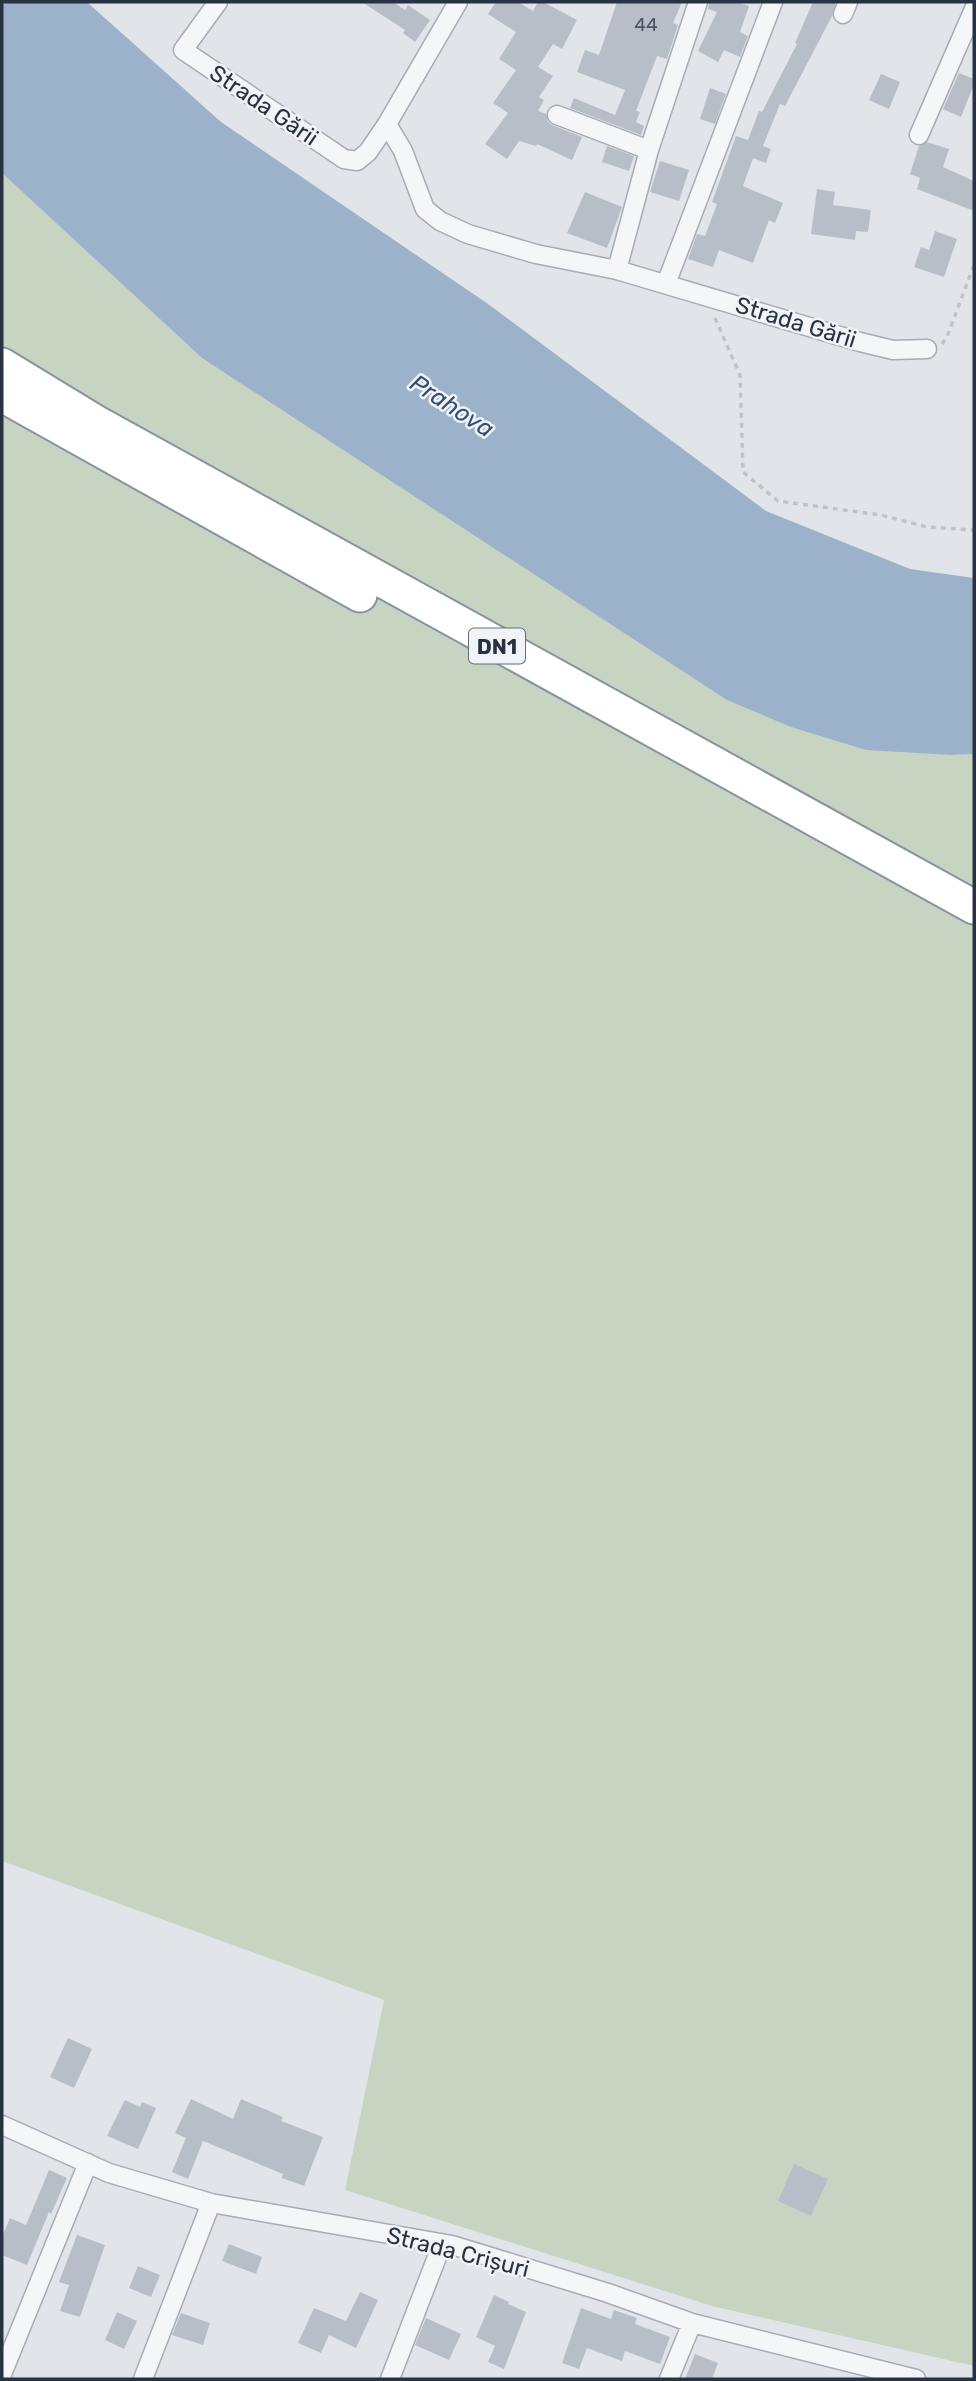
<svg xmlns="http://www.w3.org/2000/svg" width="976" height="2381" font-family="Rubik,sans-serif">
<rect width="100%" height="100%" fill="#e1e5ea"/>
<path fill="#c7d4c2" d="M2,173L202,358L952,755L974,754V2366L712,2306L345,2190L384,2000L2,1861Z"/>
<path fill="#9cb2cb" d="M2,2H87L221,122L491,306L766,511L910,569L974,578V754L952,755L866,750L791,727L727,700L202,358L2,173Z"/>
<path fill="#b8bec7" d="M362,2H393L405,10L408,5L430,20L415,42L403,33L405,30Z
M496,2H518L533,11L538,2H543L577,20L562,49L553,44L538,67L553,76L539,97L544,100L538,111L546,114L548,122L552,125L582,137L572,160L537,144L536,146L519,141L507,159L485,144L508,113L493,103L516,70L499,59L516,32L488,14Z
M617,2H682L673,23L678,25L667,59L657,56L636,111L640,112L636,122L644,126L641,135L570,108L574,98L615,115L625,90L577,72L585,50L599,55Z
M709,2H737L749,6L740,32L748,36L740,57L724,50L718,62L698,51L717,12L708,9Z
M813,2H836L832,16L785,106L780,104L763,146L771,149L766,163L753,158L743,186L783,203L775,223L769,220L753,263L719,250L713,267L688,259L697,234L705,236L717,204L712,202L736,136L748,140L759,111L762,112L797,44L795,43Z
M959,73L974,79V84L961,117L943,109Z
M881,74L900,82L889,109L869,100Z
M710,88L726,94L715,124L700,119Z
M927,142L949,149L943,167L974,181V211L917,189L920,178L910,174L919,146Z
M607,146L634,156L629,171L602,162Z
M660,161L689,170L679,201L650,192Z
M817,189L835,192L833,205L871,210L868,232L856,231L855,240L811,234Z
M585,192L622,207L607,248L567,233Z
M935,231L957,239L944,277L914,267L921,247L929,250Z
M68,2038L92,2049L74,2088L50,2077Z
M191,2099L233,2119L241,2099L283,2117L281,2121L323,2137L304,2186L282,2178L283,2174L203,2141L188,2179L172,2172L186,2138L175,2133Z
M125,2100L140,2107L142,2102L156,2108L138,2149L107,2136Z
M794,2164L828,2179L811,2216L778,2201Z
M49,2170L67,2178L51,2214L49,2212L27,2265L2,2255V2237L10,2218L26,2225Z
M77,2235L105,2245L80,2317L60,2311L69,2285L59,2282Z
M229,2244L262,2257L256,2274L222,2261Z
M138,2266L160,2275L151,2297L129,2288Z
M360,2292L378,2300L356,2348L329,2335L321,2353L298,2343L314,2308L346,2321Z
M494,2295L509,2302L508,2304L526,2312L504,2369L488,2362L495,2346L476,2337Z
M581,2308L611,2319L614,2310L637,2318L635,2324L670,2337L660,2364L625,2351L622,2361L587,2348L579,2369L562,2363Z
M117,2312L137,2321L124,2349L105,2340Z
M181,2313L210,2323L203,2345L172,2335Z
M426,2318L461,2334L449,2360L415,2345Z
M695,2354L718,2363L712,2379H685Z"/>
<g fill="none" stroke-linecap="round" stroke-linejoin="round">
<g stroke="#a6acb4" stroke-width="21">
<path id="street" d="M218,2L183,50L344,159L357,161L368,152L387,124L403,151L425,209L440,221L468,234L536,254L617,270L860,342L893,350L927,349
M843,14L848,2
M557,115L649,150
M387,124L458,2
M919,135L974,9
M617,270L649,150L698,2
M666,284L773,2
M2,2125L109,2173L211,2203L452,2245L608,2293L692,2323L916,2379
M2,2374L88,2163
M143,2379L211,2203
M390,2379L442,2244
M669,2379L692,2323"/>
</g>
<g stroke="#8892a1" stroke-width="37">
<path id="highway" d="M2,365L99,424L974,907
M2,395L360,595"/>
</g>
<path stroke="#bfc3c9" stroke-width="3.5" stroke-dasharray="5 5" stroke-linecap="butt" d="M715,318L740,375L743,472L778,501L881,515L927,527L974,530
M942,344L947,337L974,265"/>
<use href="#street" stroke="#f4f6f8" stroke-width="18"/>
<use href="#highway" stroke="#fff" stroke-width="33"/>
</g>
<g text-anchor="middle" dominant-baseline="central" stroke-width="5" stroke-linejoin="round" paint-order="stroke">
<g font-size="19" fill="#4d5563">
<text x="646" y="24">44</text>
</g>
<rect fill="#f1f4f7" stroke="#656c78" stroke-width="2" x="469" y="628.5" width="56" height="35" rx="5"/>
<g font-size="21" font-weight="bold" fill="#293242">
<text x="497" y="646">DN1</text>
</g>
<g font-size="23" fill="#293242" stroke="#f1f4f7">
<text transform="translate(264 105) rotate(34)">Strada Gării</text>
<text transform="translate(796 322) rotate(17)">Strada Gării</text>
<text transform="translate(458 2252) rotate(14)">Strada Crișuri</text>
</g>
<g font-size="24" font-style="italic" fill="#325077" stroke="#f1f4f7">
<text transform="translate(452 406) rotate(33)">Prahova</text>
</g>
</g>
<rect width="976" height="2381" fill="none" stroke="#293242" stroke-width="7"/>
</svg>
